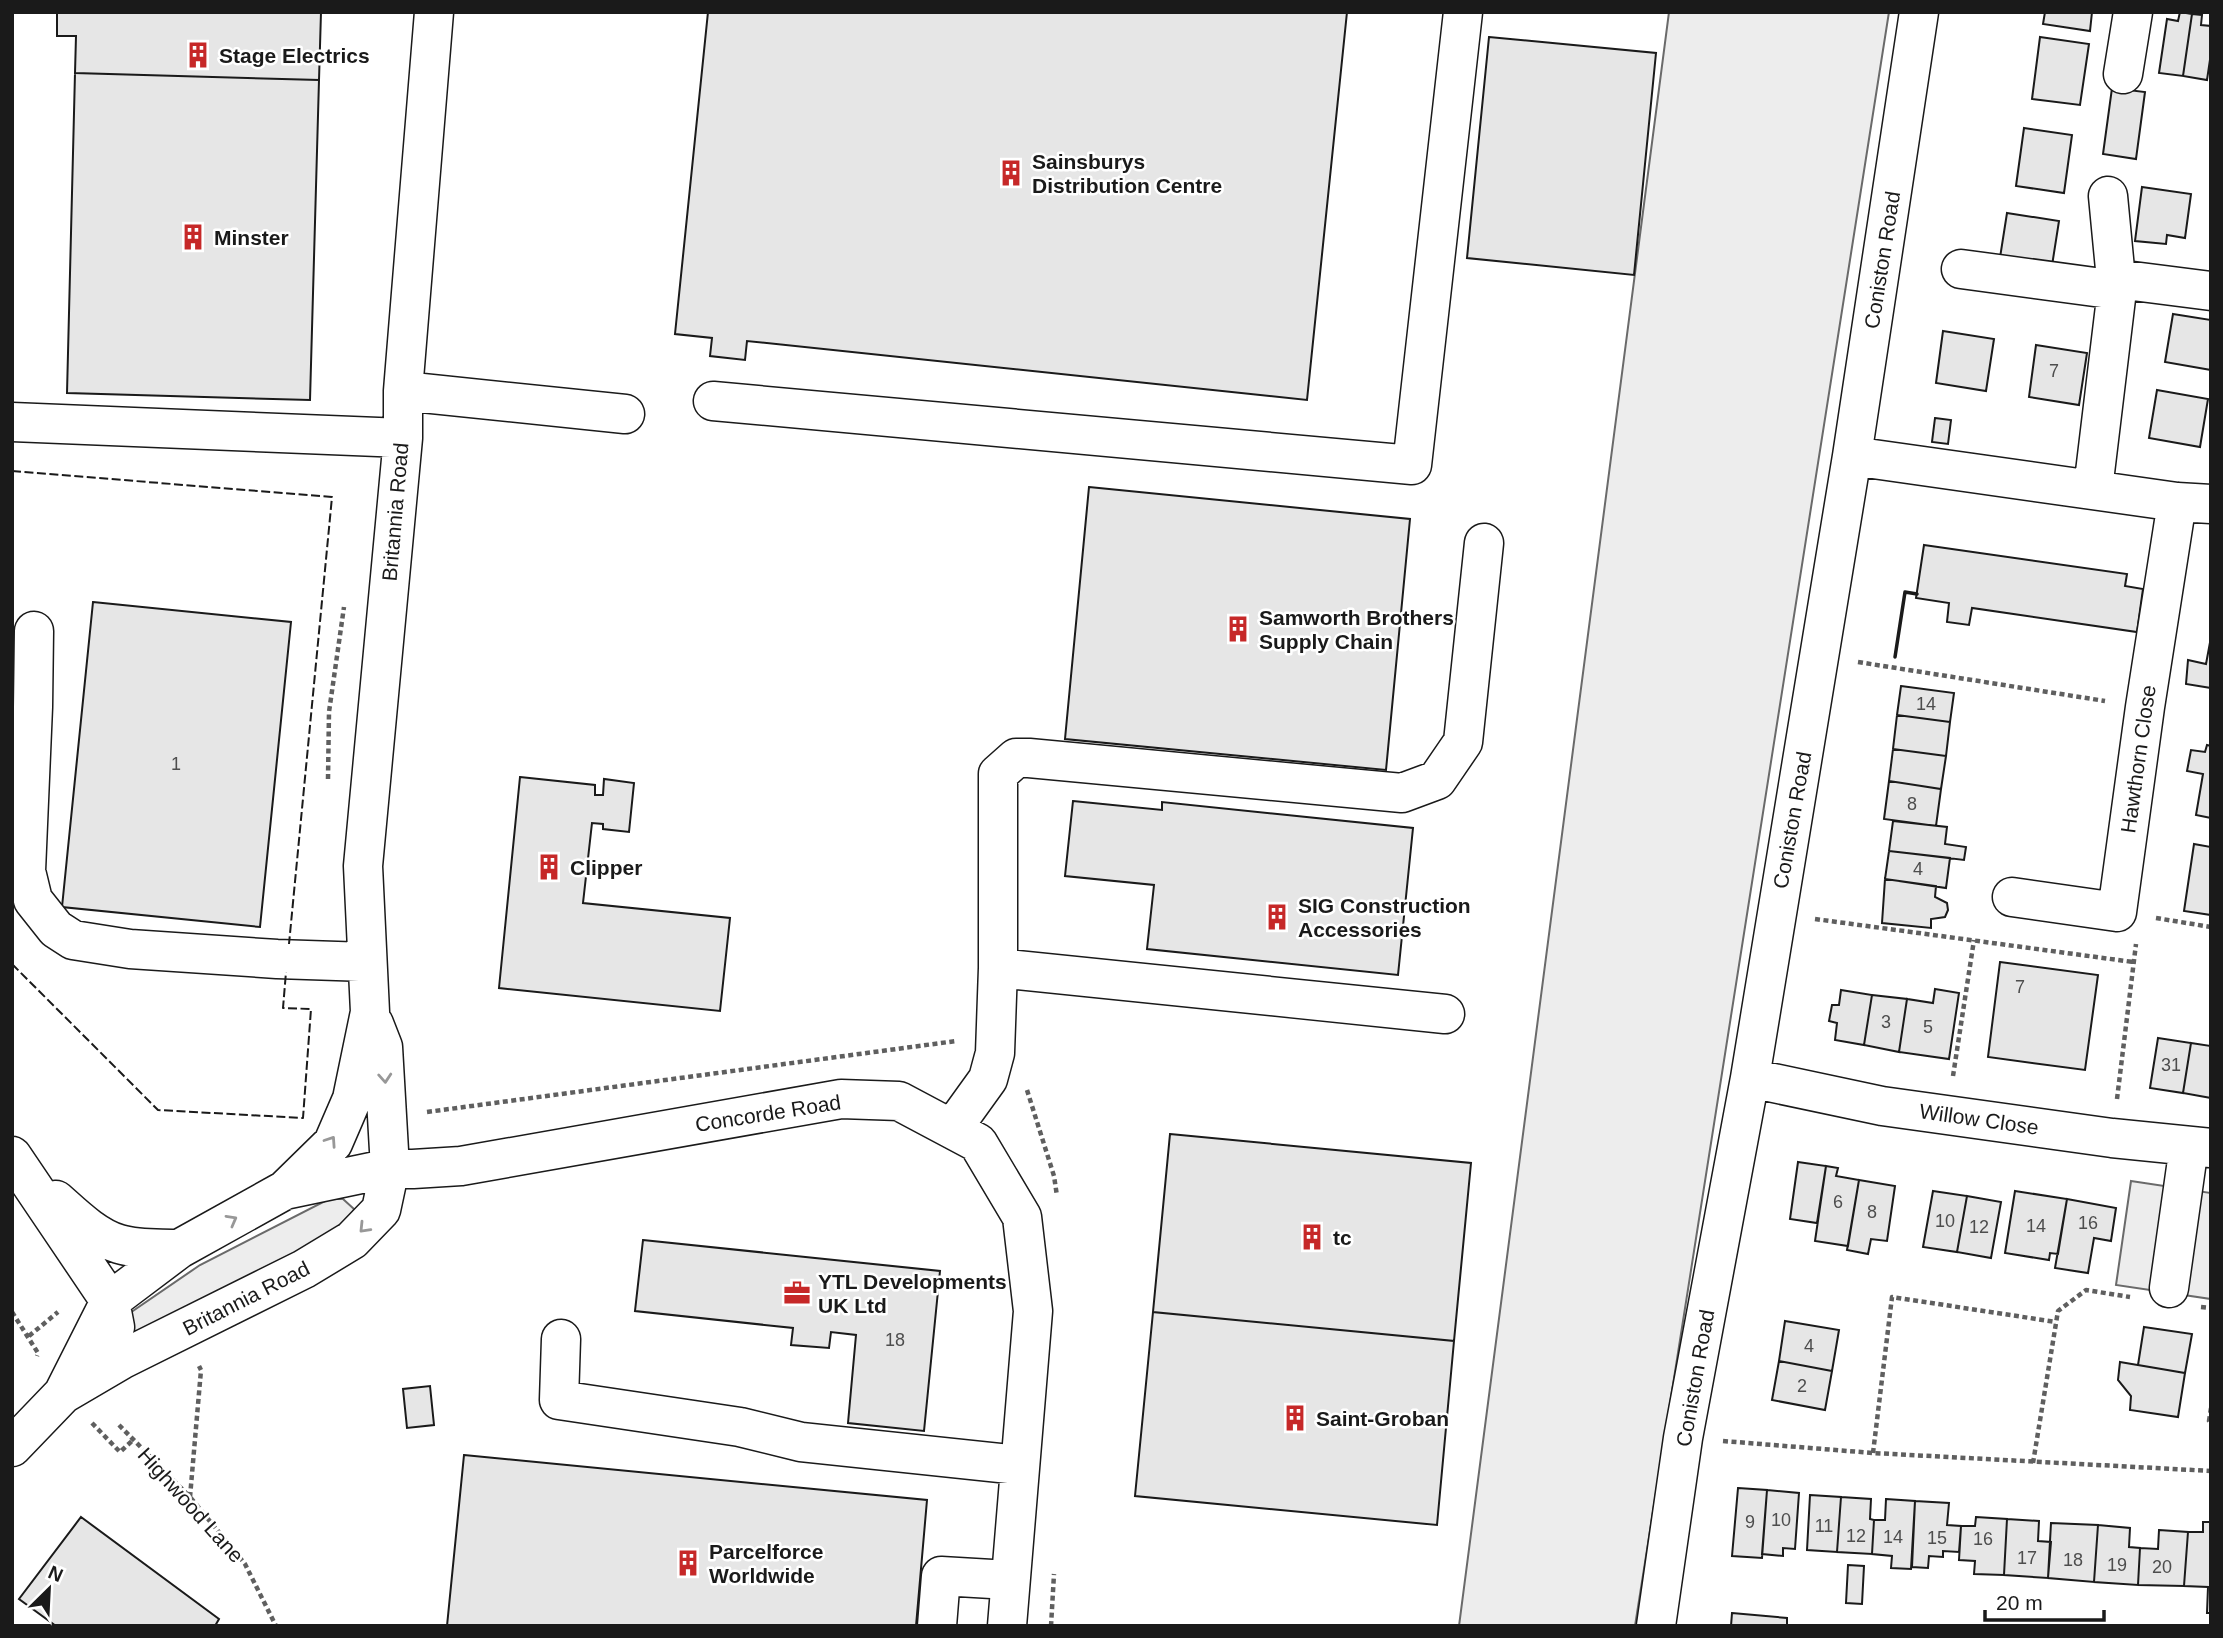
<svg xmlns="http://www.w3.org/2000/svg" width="2223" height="1638" font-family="Helvetica,sans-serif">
<rect width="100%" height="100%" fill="#fff"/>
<path fill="#ededed" stroke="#6a6a6a" stroke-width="2" d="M1669,12H1889L1635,1626H1459Z
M2131,1181L2211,1193V1299L2116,1285Z
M329,1199H343L354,1209L349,1224L133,1340L130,1313L200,1265Z"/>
<path fill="#e6e6e6" stroke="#1a1a1a" stroke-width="2" d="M57,12H321L319,80L75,73L76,36H57Z
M708,12H1347L1307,400L747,341L745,360L710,356L712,338L675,334Z
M2045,12H2092L2090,31L2043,24Z
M2180,12L2192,14L2183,76L2159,73L2167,19L2178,21Z
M2192,14L2202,15L2201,25L2211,26V53L2207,80L2183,76Z
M1489,37L1656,53L1634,275L1467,258Z
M2040,37L2089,44L2080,105L2032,99Z
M75,73L319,80L310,400L67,393Z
M2112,88L2145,92L2136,159L2103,154Z
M2024,128L2072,135L2064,193L2016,186Z
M2142,187L2191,194L2185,238L2167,235L2166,244L2135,241Z
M2007,213L2059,221L2051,272L1999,264Z
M2173,314L2211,320V370L2165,362Z
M1943,331L1994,339L1986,391L1936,383Z
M2036,345L2087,353L2079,405L2029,397Z
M2157,390L2208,399L2200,447L2149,438Z
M1935,418L1951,420L1948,444L1932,442Z
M1089,487L1410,519L1386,770L1065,739Z
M1924,545L2127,574L2125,586L2143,589L2137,632L1972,608L1969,625L1947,622L1949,603L1916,598Z
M93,602L291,622L260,927L62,907Z
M2211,637V688L2186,684L2188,660L2206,664Z
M1901,686L1954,693L1950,722L1897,715Z
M1897,715L1950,722L1946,756L1893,749Z
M2207,745L2211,746V818L2196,815L2203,774L2187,771L2191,750L2205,752Z
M1893,749L1946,756L1941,789L1889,781Z
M520,777L595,785V795H603L604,779L634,783L629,832L603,829V824L592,823L583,903L730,918L720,1011L499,988Z
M1889,781L1941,789L1936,826L1884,819Z
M1073,801L1162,810V802L1413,828L1398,975L1147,949L1154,885L1065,876Z
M1893,821L1947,827L1945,844L1966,847L1964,860L1889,851Z
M2194,844L2211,847V915L2184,911Z
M1889,851L1950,858L1946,888L1885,879Z
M1885,879L1936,886L1935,897L1947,903L1948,910L1945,917L1931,919V928L1882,923Z
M2000,962L2098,975L2085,1070L1988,1057Z
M1935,989L1959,993L1949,1059L1899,1052L1907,999L1933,1003Z
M1841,990L1872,995L1864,1045L1835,1040L1837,1023L1829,1021L1832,1005H1839Z
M1872,995L1907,999L1899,1052L1864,1045Z
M2158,1038L2191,1043L2183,1093L2150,1088Z
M2191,1043L2211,1046V1098L2183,1093Z
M1170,1134L1471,1163L1454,1341L1153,1312Z
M1798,1162L1826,1166L1817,1223L1790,1219Z
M1826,1166L1838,1168L1836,1176L1859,1180L1848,1246L1815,1241Z
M1859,1180L1895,1186L1887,1241L1871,1239L1868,1254L1847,1250Z
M1933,1191L1967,1196L1957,1252L1923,1247Z
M2015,1191L2067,1199L2058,1254L2050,1253L2049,1260L2005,1253Z
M1967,1196L2001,1202L1991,1258L1957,1252Z
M2067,1199L2116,1208L2111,1241L2094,1238L2088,1273L2055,1268Z
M643,1240L940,1271L924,1431L848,1423L856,1335L831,1332L829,1348L791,1345L793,1328L635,1311Z
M1153,1312L1454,1341L1437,1525L1135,1496Z
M1785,1321L1839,1330L1832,1371L1779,1361Z
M2144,1327L2192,1334L2185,1373L2138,1365Z
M1779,1361L1832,1371L1825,1410L1772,1400Z
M2120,1362L2185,1373L2178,1417L2130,1410L2131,1396L2118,1380Z
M430,1386L434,1425L407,1428L403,1389Z
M464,1455L927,1500L916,1626H447Z
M1738,1488L1767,1490L1762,1558L1732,1556Z
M1767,1490L1799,1493L1795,1549L1783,1548V1556L1762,1554Z
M1810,1495L1841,1497L1837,1552L1807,1550Z
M1841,1497L1871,1499L1870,1519L1874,1520L1872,1554L1837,1552Z
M1886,1499L1915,1501L1911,1569L1891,1568L1892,1556L1872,1554L1874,1520H1885Z
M1915,1501L1949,1503L1947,1525L1961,1526L1959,1552L1943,1551V1557L1929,1556L1928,1568L1912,1567Z
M81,1517L219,1619L215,1626H56L19,1599Z
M1976,1517L2007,1519L2004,1575L1974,1574L1975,1561L1959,1560L1961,1526H1975Z
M2007,1519L2039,1521L2038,1541L2051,1542L2048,1578L2004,1575Z
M2203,1522H2211V1613H2207L2208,1587L2184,1586L2188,1532H2203Z
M2051,1523L2098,1525L2094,1582L2048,1578Z
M2098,1525L2130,1528L2129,1547L2140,1548L2138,1585L2094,1582Z
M2159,1530L2188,1532L2184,1586L2138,1585L2140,1548L2158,1549Z
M1848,1565L1864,1566L1862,1604L1846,1603Z
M1732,1613L1787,1618V1626H1731Z"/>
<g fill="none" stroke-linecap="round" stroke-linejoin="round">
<g stroke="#1a1a1a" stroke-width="41">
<path id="minor" d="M2123,74L2133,12
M1961,269L2117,290
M2117,279L2211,291
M403,391L625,414
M713,401L1412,465L1463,12
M12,422L403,438
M1852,456L2177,502L2211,504
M2093,489L2117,290L2108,196
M34,631L33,707L26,871L33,900L56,929L73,940L130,949L277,959L367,962
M2012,897L2117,912L2145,707L2177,502
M998,968L1445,1014
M1750,1078L1882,1106L2112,1138L2211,1148
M952,1129L988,1079L995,1053L998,968V774L1016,758H1029L1402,793L1437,780L1463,742L1484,543
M12,1156L110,1301L115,1327
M285,1190L390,1168L413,1169L461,1166L841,1099L899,1101L978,1143L1022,1217L1033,1311L1007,1626
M56,1200C74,1216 95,1237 119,1244C138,1250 159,1248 179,1249
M2169,1288L2189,1146
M561,1339L559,1400L740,1427L801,1442L1019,1465
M63,1394L121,1360L304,1269L352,1240L381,1210L390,1168L383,1047L374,1024
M12,1447L63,1394L110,1301L179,1249L285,1190L333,1143L352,1099L370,1012L363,866L403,438V391L434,12
M937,1626L941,1576L1009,1580
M1656,1626L1683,1438L1750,1078L1852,456L1919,12"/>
</g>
<path stroke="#5f5f5f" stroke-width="4.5" stroke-dasharray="5 3.5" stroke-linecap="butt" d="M1858,662L2105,701
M328,779L329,712L344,607
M2156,918L2211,927
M1815,919L2133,962
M1953,1076L1974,940
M1027,1090L1054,1176L1057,1196
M2117,1099L2136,944
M427,1112L956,1041
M2201,1307L2211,1308
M12,1312L38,1353L37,1356
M29,1336L58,1312
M2211,1408L2209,1421L2211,1424
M92,1423L120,1452L133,1440
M119,1425L190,1497L245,1564L276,1626
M1723,1441L1873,1453L2211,1471
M1873,1453L1892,1297L2056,1322
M2033,1463L2058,1311L2086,1290L2130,1297
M190,1497L201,1370L199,1366
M1051,1626L1054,1574"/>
<use href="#minor" stroke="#fff" stroke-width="38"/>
<path stroke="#1a1a1a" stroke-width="2" stroke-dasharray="9 3.5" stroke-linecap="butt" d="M12,471L332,497L289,944
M12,964L158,1110L303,1118L311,1009L283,1008L286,972"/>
<path stroke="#1a1a1a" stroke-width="3.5" d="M1895,657L1905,592L1917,594"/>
</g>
<defs><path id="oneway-chevron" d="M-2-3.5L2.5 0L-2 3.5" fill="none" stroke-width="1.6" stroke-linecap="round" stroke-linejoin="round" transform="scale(1.75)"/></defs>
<g stroke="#989898">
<use href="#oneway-chevron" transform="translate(385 1078) rotate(86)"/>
<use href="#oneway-chevron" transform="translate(331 1141) rotate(-56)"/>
<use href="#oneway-chevron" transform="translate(232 1220) rotate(-29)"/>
<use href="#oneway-chevron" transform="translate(364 1228) rotate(134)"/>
</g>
<defs>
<g id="building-bare" transform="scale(2.1)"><path d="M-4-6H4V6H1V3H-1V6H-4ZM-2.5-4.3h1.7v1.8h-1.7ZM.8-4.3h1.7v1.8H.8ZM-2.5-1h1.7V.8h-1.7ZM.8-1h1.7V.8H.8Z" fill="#c62828" stroke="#fff" stroke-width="2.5" paint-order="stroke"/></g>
<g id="office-bare" transform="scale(2.1)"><path d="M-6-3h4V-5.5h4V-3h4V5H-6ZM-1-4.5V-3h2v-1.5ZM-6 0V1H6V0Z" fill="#c62828" stroke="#fff" stroke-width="2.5" paint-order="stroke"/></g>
</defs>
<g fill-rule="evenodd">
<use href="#building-bare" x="198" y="55"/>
<use href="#building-bare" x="1011" y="173"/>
<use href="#building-bare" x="193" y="237"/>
<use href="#building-bare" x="1238" y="629"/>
<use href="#building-bare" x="549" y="867"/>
<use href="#building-bare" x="1277" y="917"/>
<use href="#building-bare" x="1312" y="1237"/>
<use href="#office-bare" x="797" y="1293"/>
<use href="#building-bare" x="1295" y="1418"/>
<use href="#building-bare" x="688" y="1563"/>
</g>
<g text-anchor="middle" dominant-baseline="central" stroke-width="5" stroke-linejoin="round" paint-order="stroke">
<g font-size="18" fill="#4d4d4d">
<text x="2054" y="371">7</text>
<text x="1926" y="704">14</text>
<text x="176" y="764">1</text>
<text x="1912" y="804">8</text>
<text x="1918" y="869">4</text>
<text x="2020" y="987">7</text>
<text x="1886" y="1022">3</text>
<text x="1928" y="1027">5</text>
<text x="2171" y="1065">31</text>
<text x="1838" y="1202">6</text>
<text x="1872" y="1212">8</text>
<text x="1945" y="1221">10</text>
<text x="2088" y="1223">16</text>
<text x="2036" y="1226">14</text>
<text x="1979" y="1227">12</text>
<text x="895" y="1340">18</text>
<text x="1809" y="1346">4</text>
<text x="1802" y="1386">2</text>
<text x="1781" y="1520">10</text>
<text x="1750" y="1522">9</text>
<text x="1824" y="1526">11</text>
<text x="1856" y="1536">12</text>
<text x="1893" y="1537">14</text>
<text x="1937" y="1538">15</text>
<text x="1983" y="1539">16</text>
<text x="2027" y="1558">17</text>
<text x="2073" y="1560">18</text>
<text x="2117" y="1565">19</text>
<text x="2162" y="1567">20</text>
</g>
<g font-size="21" font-weight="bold" fill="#1a1a1a" stroke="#fff" text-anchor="start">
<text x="219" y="55">Stage Electrics</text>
<text x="1032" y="161">Sainsburys<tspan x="1032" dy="24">Distribution Centre</tspan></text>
<text x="214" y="237">Minster</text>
<text x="1259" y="617">Samworth Brothers<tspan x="1259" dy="24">Supply Chain</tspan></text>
<text x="570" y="867">Clipper</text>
<text x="1298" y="905">SIG Construction<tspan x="1298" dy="24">Accessories</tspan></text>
<text x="1333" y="1237">tc</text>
<text x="818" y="1281">YTL Developments<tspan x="818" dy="24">UK Ltd</tspan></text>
<text x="1316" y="1418">Saint-Groban</text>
<text x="709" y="1551">Parcelforce<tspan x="709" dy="24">Worldwide</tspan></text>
</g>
<g font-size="21" fill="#1a1a1a" stroke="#fff">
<text transform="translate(1882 260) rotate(-81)">Coniston Road</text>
<text transform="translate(395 512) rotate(-85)">Britannia Road</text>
<text transform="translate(2138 759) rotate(-82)">Hawthorn Close</text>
<text transform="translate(1792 820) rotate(-80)">Coniston Road</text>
<text transform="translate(768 1113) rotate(-9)">Concorde Road</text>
<text transform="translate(1979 1119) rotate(8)">Willow Close</text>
<text transform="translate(246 1298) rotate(-27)">Britannia Road</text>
<text transform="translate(1695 1378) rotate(-80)">Coniston Road</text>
<text transform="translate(191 1505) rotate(48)">Highwood Lane</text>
</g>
</g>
<rect width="2223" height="1638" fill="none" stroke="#1a1a1a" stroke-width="28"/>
<g transform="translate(49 1589) rotate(24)" stroke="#ffffff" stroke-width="5" paint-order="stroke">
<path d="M0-5L12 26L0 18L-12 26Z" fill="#1a1a1a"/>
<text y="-10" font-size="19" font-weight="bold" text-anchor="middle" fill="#1a1a1a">N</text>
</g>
<path d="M1985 1610v10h119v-10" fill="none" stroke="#1a1a1a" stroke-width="3.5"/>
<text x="1996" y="1610" font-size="21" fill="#1a1a1a" stroke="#ffffff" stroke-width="5" paint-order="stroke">20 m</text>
</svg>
